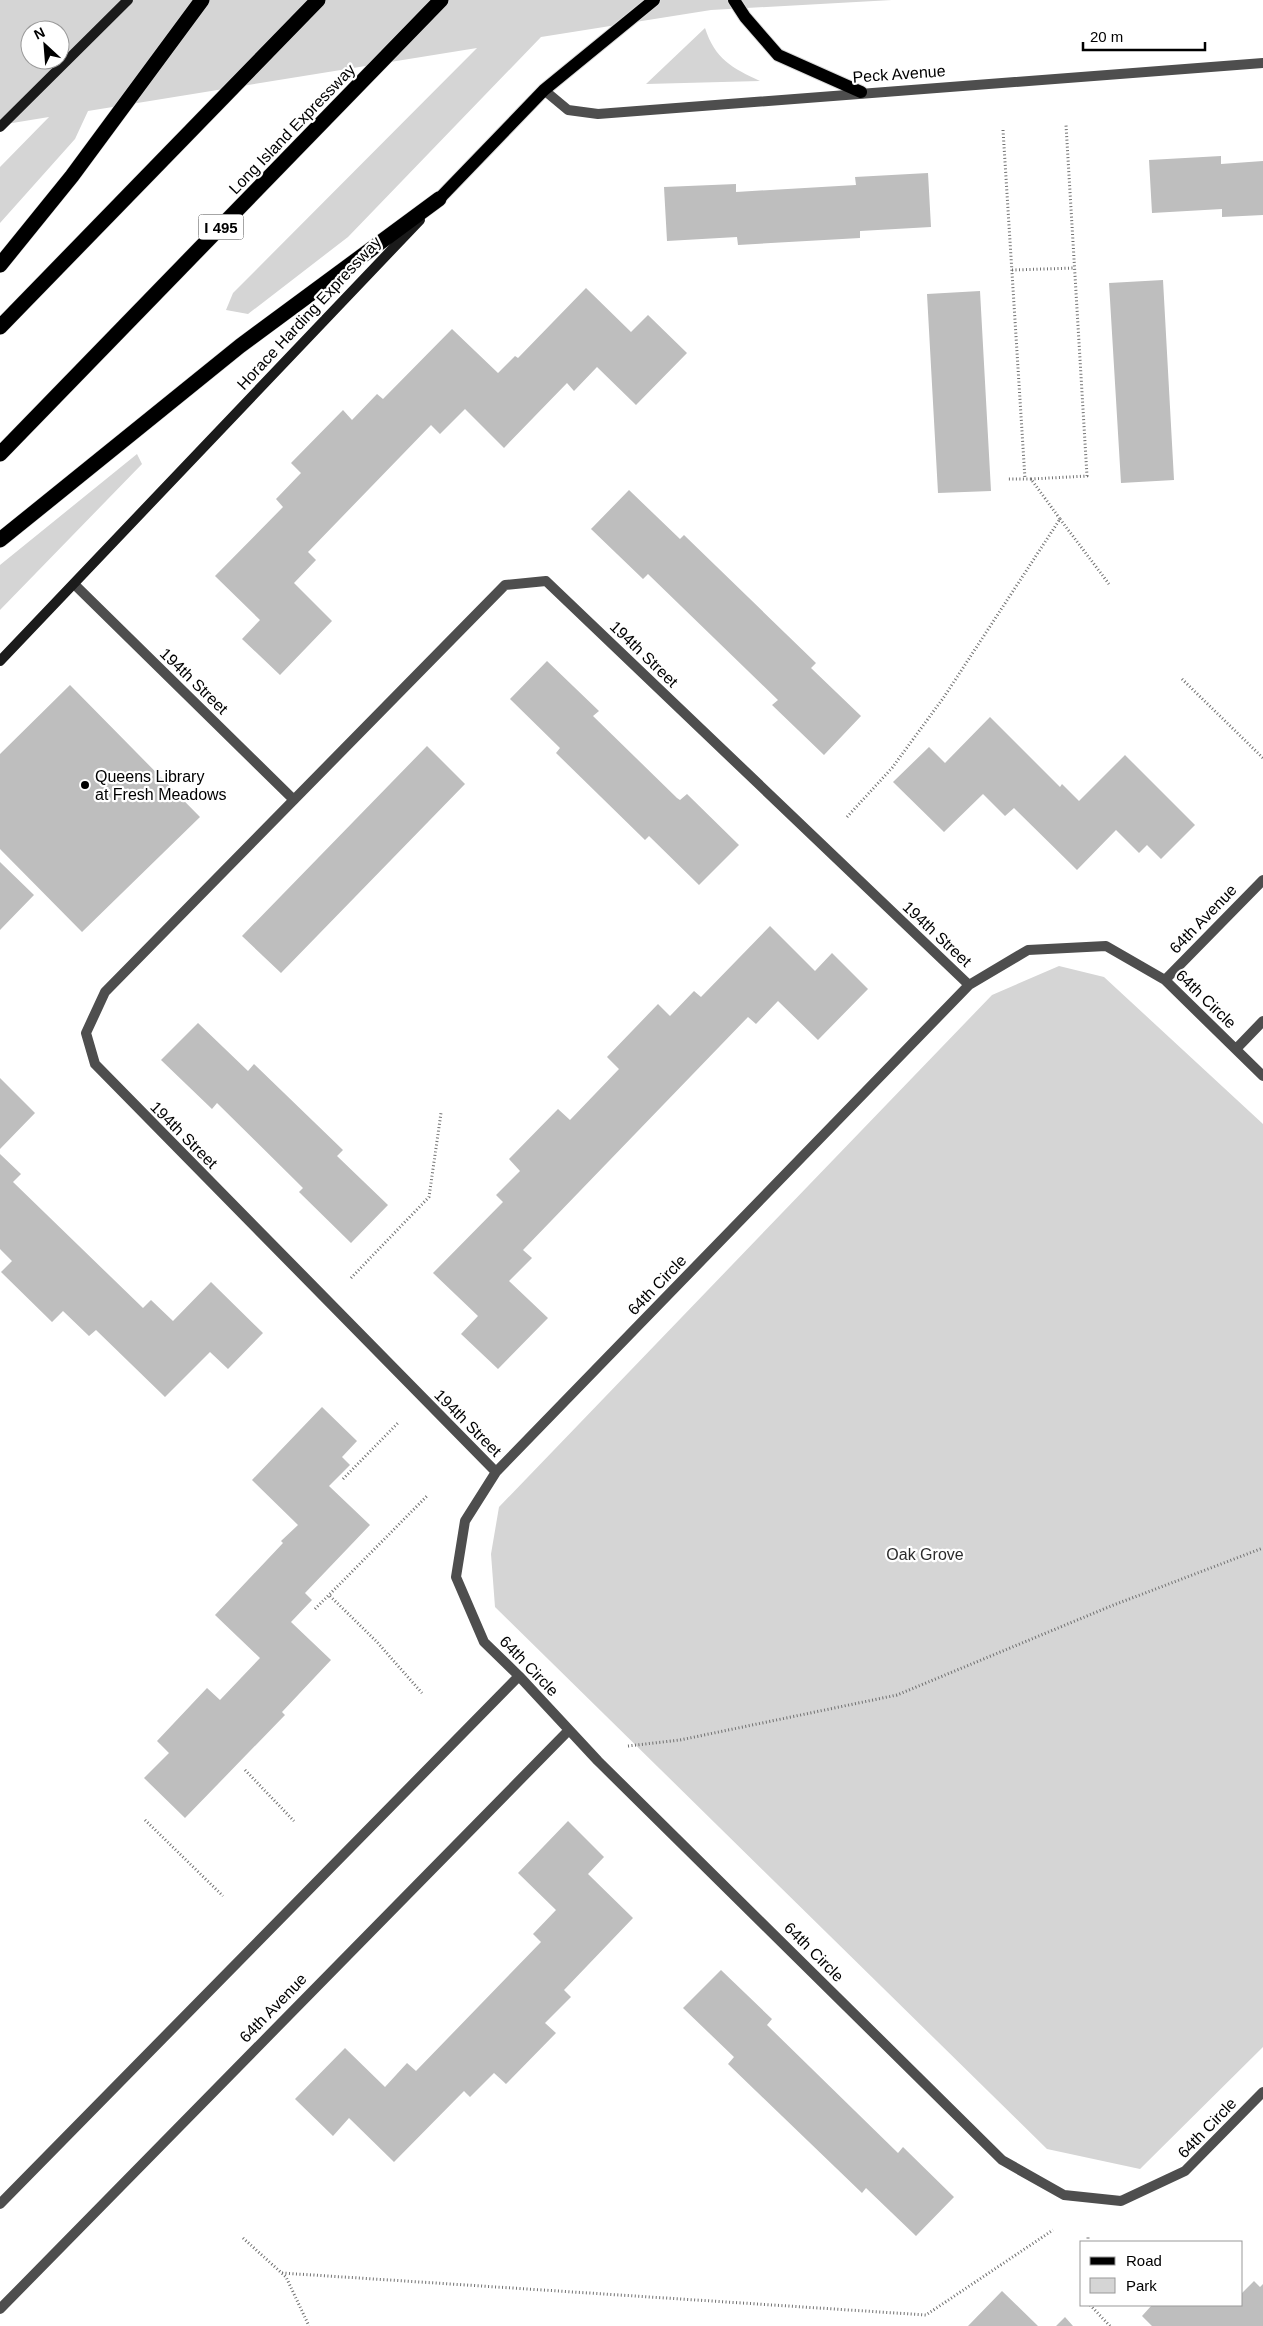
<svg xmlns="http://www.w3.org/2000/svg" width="1263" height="2326" font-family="Arial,sans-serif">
<rect width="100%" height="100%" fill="#fff"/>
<path fill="#d5d5d5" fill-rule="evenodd" d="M0,0H892L711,10L541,37L348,237L248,314L226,310L233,293L477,48L88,111L75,139L0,223V167L49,117L0,125ZM30,30H60V60H30Z
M705,28C715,59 732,68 760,81L646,84Z
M137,454L142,464L0,610V565Z
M1059,966L1104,977L1263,1124V2047L1140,2169L1047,2149L495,1607L491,1554L499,1507L992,995Z"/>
<path fill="#bebebe" d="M1221,156V164L1263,161V215L1222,217V209L1152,213L1149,160Z
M928,173L931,227L860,231V238L738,245L737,237L667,241L664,187L736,184V192L856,185L855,177Z
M1163,280L1174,480L1121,483L1109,283Z
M586,288L631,332L648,315L687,353L636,405L597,367L574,391L567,383L504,448L465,409L440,434L431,425L308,552L316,560L294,583L332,621L280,675L242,639L260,620L215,576L283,507L276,499L301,473L291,463L343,410L352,420L377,394L383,399L452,329L498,373L515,356L518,358Z
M980,291L991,491L938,493L927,294Z
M629,490L680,539L684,535L816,663L811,668L861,716L824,755L772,705L778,700L648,574L643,579L591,529Z
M547,661L599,711L593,716L677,798L680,800L687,794L739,845L699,885L649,836L645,840L556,753L560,748L510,699Z
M70,685L200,817L82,932L0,849V754Z
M990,717L1060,787L1062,784L1079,801L1125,755L1195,825L1161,859L1147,845L1139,853L1116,830L1077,870L1014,808L1005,816L983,794L944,832L893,782L929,747L945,763Z
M427,746L465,784L281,973L242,936Z
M0,862L34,895L0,930Z
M770,926L815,971L832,953L868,989L818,1040L778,1001L756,1024L748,1017L523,1250L532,1258L509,1281L548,1318L498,1369L461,1334L478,1316L433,1273L503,1202L496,1195L520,1171L509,1159L558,1109L570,1120L619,1069L607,1057L658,1004L670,1016L694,991L701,997Z
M198,1023L248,1071L254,1064L343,1150L337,1156L388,1205L351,1243L299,1192L303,1188L217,1103L212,1109L161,1060Z
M0,1078L35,1113L0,1149Z
M0,1154L21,1174L13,1182L143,1308L151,1300L173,1321L211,1282L263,1333L228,1369L210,1352L165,1397L96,1330L89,1336L63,1311L52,1322L1,1272L12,1261L0,1249Z
M322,1407L357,1441L342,1457L350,1465L329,1486L370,1525L305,1593L312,1600L291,1622L331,1660L282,1712L285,1715L185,1818L144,1778L169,1753L157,1741L207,1688L220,1700L260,1658L215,1615L283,1543L281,1541L298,1525L252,1480Z
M568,1821L604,1857L588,1874L633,1918L564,1990L571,1997L545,2023L556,2033L506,2084L494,2073L470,2097L464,2091L394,2162L349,2118L333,2136L295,2099L345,2048L385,2087L407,2063L416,2071L541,1942L533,1934L556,1910L518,1873Z
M721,1970L772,2019L767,2025L898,2153L903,2147L954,2197L916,2236L866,2188L862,2193L728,2064L734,2057L683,2008Z
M1254,2281L1260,2287L1263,2284V2326H1152L1142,2316L1152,2305H1242V2293Z
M1002,2291L1038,2326H968Z
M1065,2317L1073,2326H1056Z"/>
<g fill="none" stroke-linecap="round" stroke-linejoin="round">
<g stroke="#dbdbdb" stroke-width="14">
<path id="primary" d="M734,0L745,17L778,55L861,92
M439,199L544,90L654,0"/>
</g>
<g stroke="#dbdbdb" stroke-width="16">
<path id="motorway" d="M0,265L72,176L202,0
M0,327L318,0
M0,454L441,0
M0,540L240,346L439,199"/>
</g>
<path stroke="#707070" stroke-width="3" stroke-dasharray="1 2.5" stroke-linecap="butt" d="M1003,130L1025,479
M1012,270L1075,268
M1031,479L1087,476L1066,125
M1060,519L1109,584
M1182,679L1263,758
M847,817L892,768L944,697L1060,519L1031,479H1008
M351,1278L429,1197L441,1113
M343,1479L399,1422
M330,1596L377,1642L422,1693
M315,1609L428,1495
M628,1746L680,1740L897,1695L1111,1606L1263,1548
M245,1770L294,1821
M145,1820L223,1896
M243,2238L286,2277L309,2326
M1088,2242V2236
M282,2273L926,2315L1053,2230
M1090,2305L1110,2326"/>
<path stroke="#4e4e4e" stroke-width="10" d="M544,90L568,110L598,114L1263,63
M74,584L293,799
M1165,980L1263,880
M1236,1049L1263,1021
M1263,1076L1165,980L1106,946L1028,950L969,985L496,1472L465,1521L456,1577L484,1642L519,1676L598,1761L1002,2160L1064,2195L1121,2201L1185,2171L1263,2092
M496,1472L95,1064L86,1033L105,992L505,585L546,581L969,985
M0,2204L519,1676
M0,2309L569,1730"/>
<path stroke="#1b1b1b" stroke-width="10" d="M0,127L128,0
M0,661L420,220"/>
<use href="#primary" stroke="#000" stroke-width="12"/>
<use href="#motorway" stroke="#000" stroke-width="15"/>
</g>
<circle fill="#000" stroke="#fff" stroke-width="2" cx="85" cy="785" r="5"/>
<g text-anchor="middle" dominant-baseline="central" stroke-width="4.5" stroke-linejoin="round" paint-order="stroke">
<rect fill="#fff" stroke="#4c4c4c" stroke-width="1" x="198.5" y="214.5" width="45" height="25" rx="4"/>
<g font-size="15" font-weight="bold" fill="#000">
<text x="221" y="227">I 495</text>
</g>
<g font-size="16" fill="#000" stroke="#fff">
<text transform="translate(899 74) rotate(-4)">Peck Avenue</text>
<text transform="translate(292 129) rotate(-46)">Long Island Expressway</text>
<text transform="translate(309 313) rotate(-47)">Horace Harding Expressway</text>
<text transform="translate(644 654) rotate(44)">194th Street</text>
<text transform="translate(194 681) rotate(44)">194th Street</text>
<text transform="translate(1203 919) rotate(-46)">64th Avenue</text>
<text transform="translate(937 934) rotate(43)">194th Street</text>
<text transform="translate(1206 999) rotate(44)">64th Circle</text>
<text transform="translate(184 1135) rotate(45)">194th Street</text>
<text transform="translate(657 1285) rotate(-46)">64th Circle</text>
<text transform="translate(468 1423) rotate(45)">194th Street</text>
<text transform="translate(529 1666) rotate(46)">64th Circle</text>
<text transform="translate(814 1952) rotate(45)">64th Circle</text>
<text transform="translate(273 2008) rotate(-46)">64th Avenue</text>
<text transform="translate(1207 2128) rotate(-46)">64th Circle</text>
</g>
<g font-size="16" fill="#000" stroke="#fff" text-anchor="start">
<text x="95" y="776">Queens Library<tspan x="95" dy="18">at Fresh Meadows</tspan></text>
</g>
<g font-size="16" fill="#2c2c2c" stroke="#fff">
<text x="925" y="1554">Oak Grove</text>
</g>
</g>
<rect x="1080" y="2241" width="162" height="65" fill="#ffffff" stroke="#999999"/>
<rect x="1090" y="2257" width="25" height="8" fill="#000000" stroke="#999999"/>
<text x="1126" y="2266" font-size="15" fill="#000000">Road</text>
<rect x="1090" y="2278" width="25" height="15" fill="#d5d5d5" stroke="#999999"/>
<text x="1126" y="2291" font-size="15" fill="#000000">Park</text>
<g transform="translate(45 45) rotate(334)"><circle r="24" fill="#ffffff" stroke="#999999"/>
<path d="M0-4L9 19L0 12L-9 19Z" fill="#000000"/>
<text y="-8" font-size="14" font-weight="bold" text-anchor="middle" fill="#000000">N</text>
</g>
<path d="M1083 42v8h122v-8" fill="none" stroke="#000000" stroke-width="2.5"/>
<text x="1090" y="42" font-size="15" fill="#000000" stroke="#ffffff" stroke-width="4" paint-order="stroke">20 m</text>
</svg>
